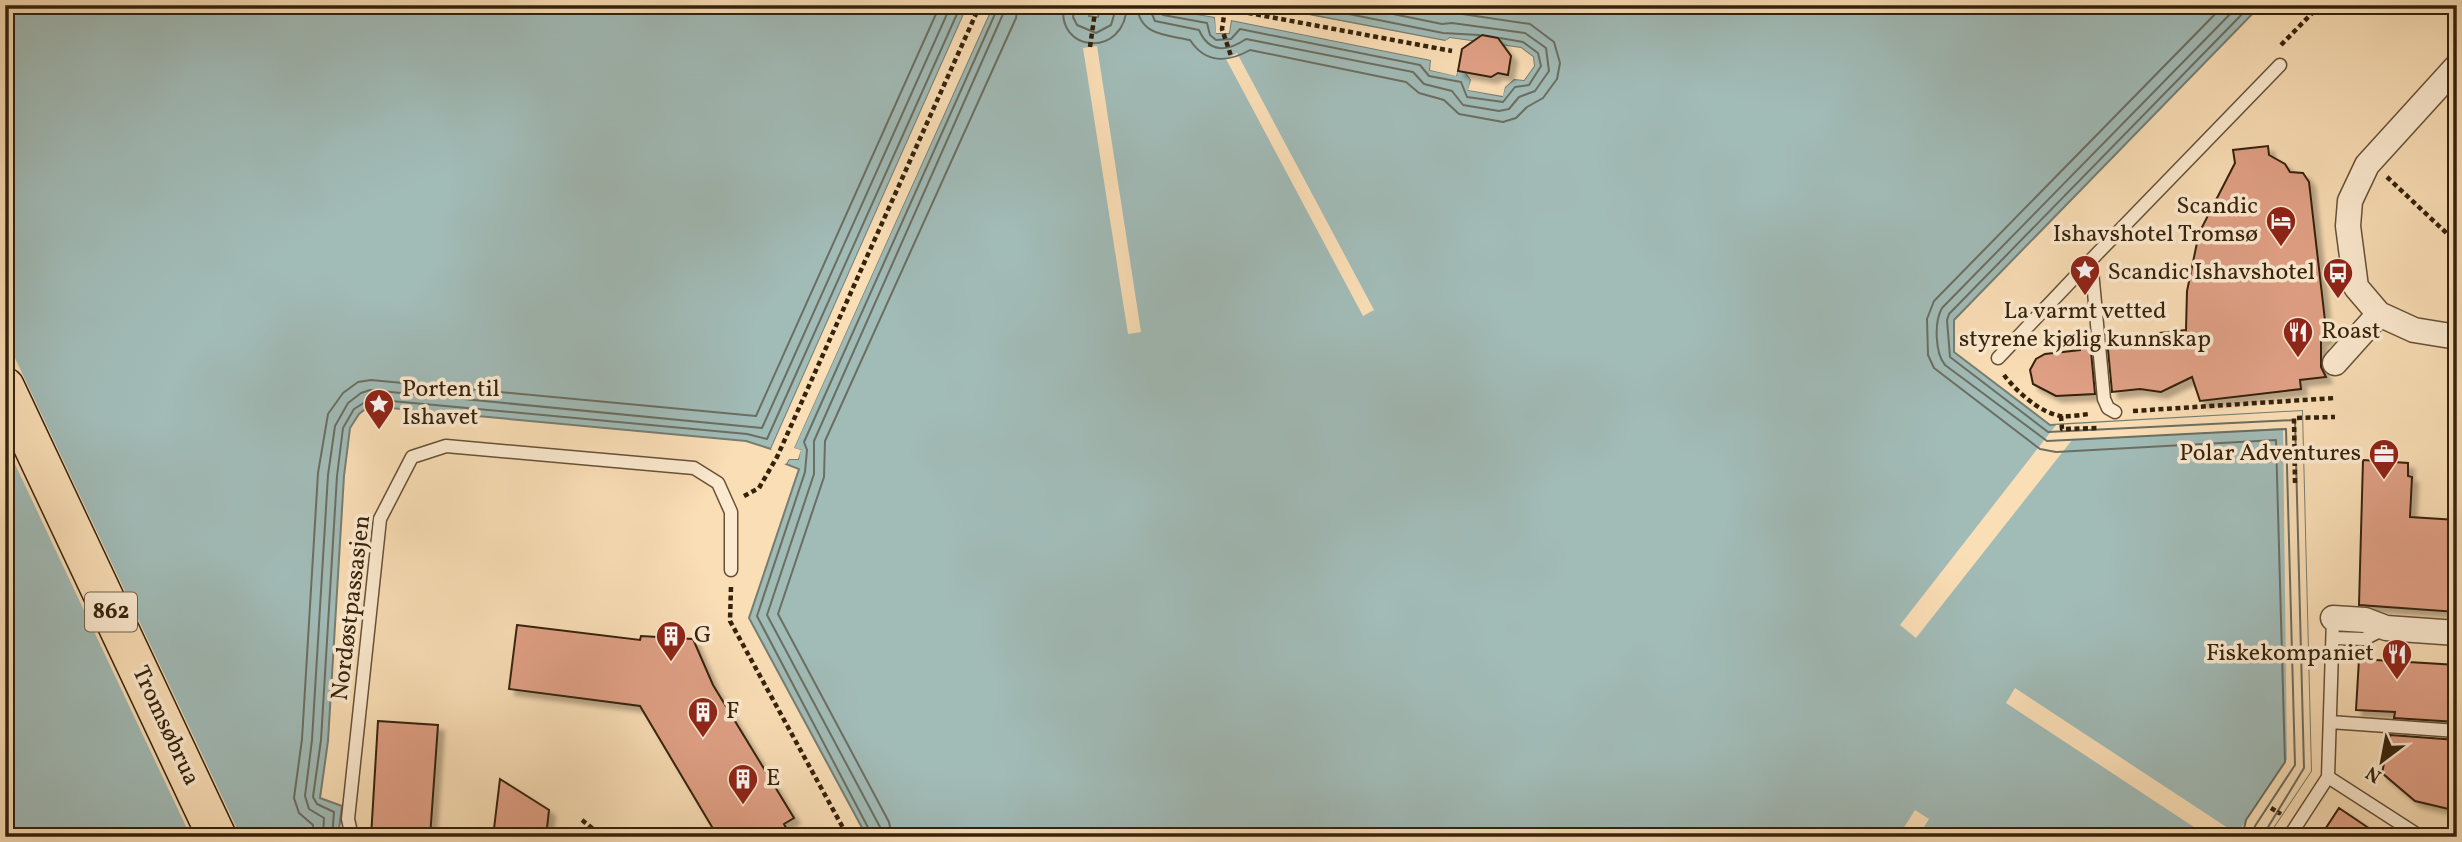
<svg xmlns="http://www.w3.org/2000/svg" width="2462" height="842" font-family="Vollkorn,serif">
<defs>
<filter id="shadow"><feDropShadow dx="6" dy="6" stdDeviation="2" flood-color="#0004"/></filter>
</defs>
<rect width="100%" height="100%" fill="#fadeb6"/>
<filter id="stains"><feTurbulence type="fractalNoise" baseFrequency=".00286" numOctaves="4"/><feColorMatrix values="0 0 0 0 .2 0 0 0 0 .09 0 0 0 0 .02 0 0 0 .5 -.17"/></filter>
<radialGradient id="worn" r=".72"><stop offset=".6" stop-color="#630" stop-opacity="0"/><stop offset="1" stop-color="#630" stop-opacity=".3"/></radialGradient>
<path fill="#a1bbb7" stroke="#767e72" stroke-width="2" d="M5,5H968L771,449L746,441L369,406L359,414L350,428L344,476L328,741L320,798L342,806L338,837H5Z
M993,5H1091L1089,16L1098,17L1101,5H1144L1215,17L1217,33H1229L1231,20L1431,60L1430,70L1456,75L1459,63L1471,80L1469,90L1502,96L1505,87L1514,79L1524,80L1534,66L1533,57L1521,48L1450,38L1446,41L1260,5H2261L1954,320V352L2050,425L2302,411L2311,771L2267,837H867L749,618L799,469L786,464L789,459H798L800,450L793,449Z"/>
<path fill="#fadeb6" d="M968,5L972,6L952,55L773,451L771,449Z
M989,5H993L794,448L801,450L798,459H789L786,464L783,462L786,456L795,455L790,447Z
M1144,5H1166L1216,14L1220,30H1226L1227,18L1231,16L1432,56L1434,67L1454,71L1456,61L1460,60L1474,79L1473,87L1500,92L1502,84L1513,76L1522,77L1530,65L1529,59L1519,52L1451,42L1445,44L1259,9L1256,5L1445,41L1450,38L1521,48L1533,57L1534,66L1524,80L1514,79L1505,87L1503,96L1468,90L1471,80L1460,64L1456,76L1430,70L1431,60L1231,20L1229,33H1216L1215,17Z
M1097,46L1141,332L1128,334L1083,48Z
M1237,53L1374,310L1363,316L1226,59Z
M5,337L241,837H191L5,443Z
M2302,411L2311,771L2267,837H2209L2006,703L2015,688L2237,834L2287,759L2283,428L2072,440L1916,638L1900,625L2056,425Z
M1915,810L1929,819L1918,837H1898Z"/>
<g fill="none" stroke-linecap="round" stroke-linejoin="round">
<path stroke="#6b6e61" stroke-width="2" d="M1064,5C1055,52 1125,60 1127,5
M1075,5L1073,17L1077,25L1096,33L1111,25L1117,5
M1137,5C1139,36 1167,35 1190,40C1205,63 1227,63 1250,50L1406,82L1419,93L1444,100L1459,114L1503,122L1516,118L1527,107L1543,98L1557,79L1560,63L1554,42L1530,24L1402,5
M1148,5L1155,21L1199,30C1209,53 1227,52 1246,39L1413,72L1424,84L1452,91L1463,105L1499,111L1509,109L1519,97L1535,91L1549,71L1546,48L1525,33L1452,23L1442,24L1349,5
M1157,5L1163,15L1207,23L1210,35L1216,40L1231,39L1240,29L1420,65L1429,76L1461,82L1467,97L1503,102L1515,87L1529,85L1541,66L1538,53L1523,42L1500,38
M1304,5L1443,33L1479,35
M2224,5L1934,301L1927,319L1928,355L1934,368L2040,449L2056,452L2276,440L2285,762L2246,820L2242,837
M2239,5L1942,308C1934,322 1935,353 1945,365L2047,441L2286,429L2295,765L2255,826L2253,837
M2251,5L1949,314L1947,320L1950,357L2048,432L2295,420L2304,768L2262,837
M312,837L313,825L299,813L294,798L302,739L318,473L328,414L343,393L358,382L371,380L756,416L940,5
M323,837L324,818L309,809L305,796L312,740L328,475L335,426L348,403L361,393L370,390L762,428L951,5
M332,837L334,812L317,804L313,797L321,740L337,476L343,428L354,409L370,399L747,434L767,439L961,5
M873,837L757,616L805,472L807,450L804,442L999,5
M882,837L880,827L767,615L814,474V441L1007,5
M892,837L889,822L778,614L824,477L825,441L1016,18L1018,5"/>
</g>
<path fill="#e0a085" stroke="#35220b" stroke-width="2" filter="url(#shadow)" d="M1482,35L1498,38L1511,56L1508,75L1498,73L1491,77L1458,71L1462,49Z
M2268,146L2269,155L2285,164L2290,172L2303,173L2309,182L2327,338L2321,340V367L2326,377L2300,380L2301,389L2200,401L2192,377L2161,392L2140,389L2112,392L2107,339L2186,330L2187,291L2199,233L2235,163L2233,150Z
M2090,341L2095,394L2056,396L2033,384L2030,370L2036,359L2045,354L2080,350L2079,342Z
M2363,460L2408,463V476L2412,477L2410,517L2457,520V612L2359,605Z
M517,625L640,640L641,636L693,639L713,685L794,818L784,824L791,837H718L640,706L509,689Z
M2359,659L2457,665V722L2394,718L2395,712L2356,710Z
M378,721L438,725L430,837H371Z
M2390,735L2457,740V811L2415,801L2382,773Z
M500,779L549,810L546,837H493Z
M2339,808L2382,837H2320Z"/>
<g fill="none" stroke-linecap="round" stroke-linejoin="round">
<g stroke="#665136" stroke-width="15">
<path id="service" d="M1998,358L2091,260
M2115,412L2108,408L2104,399L2091,260L2280,65
M2333,638L2364,639L2386,628
M2330,722L2457,731
M2328,777L2333,618
M2328,777L2421,837
M352,837L348,819L380,519L412,457L446,446L694,468L718,483L731,512V570
M2289,837L2328,777"/>
</g>
<g stroke="#665136" stroke-width="27">
<path id="minor" d="M2457,66L2367,165L2350,201L2348,226L2356,287L2379,314L2414,330L2457,337
M2335,363L2379,314
M2333,618L2365,620L2386,628L2457,633"/>
</g>
<g stroke="#35220b" stroke-width="41">
<path id="primary" d="M5,387L217,837"/>
</g>
<path stroke="#35220b" stroke-width="4.5" stroke-dasharray="5 3.5" stroke-linecap="butt" d="M1206,5L1452,51
M1225,9L1222,29L1231,56
M2281,45L2320,5
M1090,47L1096,5
M2387,177L2457,243
M2004,375C2016,391 2039,412 2060,416C2069,417 2080,415 2089,414
M2133,411L2335,398
M2061,416L2062,429L2100,428
M2295,483L2294,418L2335,417
M744,496L759,488L777,457L980,5
M731,587L730,621L848,837
M2271,808L2279,813L2280,811
M582,820L603,837"/>
<use href="#service" stroke="#fcead0" stroke-width="12"/>
<use href="#minor" stroke="#fcead0" stroke-width="24"/>
<use href="#primary" stroke="#fadeb6" stroke-width="38"/>
</g>
<defs>
<g id="hotel-pin" transform="scale(1.575)"><path d="M0 17L-7.5 6A9.5 9.5 0 1 1 7.5 6Z" fill="#8f2418" stroke="#fcead0"/><path d="M-6-4.5h1.5V1H6V5H4.5V3h-9V5H-6ZM-4 0a1.8 1.8 0 1 1 3.6 0ZM.5 0V-2.5h3Q6-2.5 6 0Z" fill="#fff"/></g>
<g id="sight-pin" transform="scale(1.575)"><path d="M0 17L-7.5 6A9.5 9.5 0 1 1 7.5 6Z" fill="#8f2418" stroke="#fcead0"/><path d="M0-6L1.8-2.2L6-1.7L2.9 1.2L3.7 5.4L0 3.3L-3.7 5.4L-2.9 1.2L-6-1.7L-1.8-2.2Z" fill="#fff"/></g>
<g id="bus-pin" transform="scale(1.575)"><path d="M0 17L-7.5 6A9.5 9.5 0 1 1 7.5 6Z" fill="#8f2418" stroke="#fcead0"/><path d="M-5-6H5V4H4V6H2V4H-2V6H-4V4H-5ZM-3.5-4V0h7V-4ZM-3.5 1.2v1.5H-2V1.2ZM2 1.2v1.5H3.5V1.2Z" fill="#fff"/></g>
<g id="restaurant-pin" transform="scale(1.575)"><path d="M0 17L-7.5 6A9.5 9.5 0 1 1 7.5 6Z" fill="#8f2418" stroke="#fcead0"/><path d="M-5-6h1v4h1v-4h1v4h1v-4h1v5L-1.5 .5V6h-2V.5L-5-1ZM5-6V6H3V1.5H1.5Q1.5-4 5-6Z" fill="#fff"/></g>
<g id="office-pin" transform="scale(1.575)"><path d="M0 17L-7.5 6A9.5 9.5 0 1 1 7.5 6Z" fill="#8f2418" stroke="#fcead0"/><path d="M-6-3h4V-5.5h4V-3h4V5H-6ZM-1-4.5V-3h2v-1.5ZM-6 0V1H6V0Z" fill="#fff"/></g>
<g id="building-pin" transform="scale(1.575)"><path d="M0 17L-7.5 6A9.5 9.5 0 1 1 7.5 6Z" fill="#8f2418" stroke="#fcead0"/><path d="M-4-6H4V6H1V3H-1V6H-4ZM-2.5-4.3h1.7v1.8h-1.7ZM.8-4.3h1.7v1.8H.8ZM-2.5-1h1.7V.8h-1.7ZM.8-1h1.7V.8H.8Z" fill="#fff"/></g>
</defs>
<g fill-rule="evenodd">
<use href="#hotel-pin" x="2281" y="221"/>
<use href="#sight-pin" x="2085" y="270"/>
<use href="#bus-pin" x="2338" y="273"/>
<use href="#restaurant-pin" x="2298" y="332"/>
<use href="#sight-pin" x="379" y="404"/>
<use href="#office-pin" x="2384" y="454"/>
<use href="#building-pin" x="671" y="636"/>
<use href="#restaurant-pin" x="2397" y="654"/>
<use href="#building-pin" x="703" y="712"/>
<use href="#building-pin" x="743" y="779"/>
</g>
<g text-anchor="middle" dominant-baseline="central" stroke-width="7" stroke-linejoin="round" paint-order="stroke">
<rect fill="#fcead0" stroke="#715e46" stroke-width="2" x="85" y="592.5" width="52" height="39" rx="5"/>
<g font-size="23" font-weight="bold" fill="#35220b">
<text x="111" y="612">862</text>
</g>
<g font-size="24" fill="#35220b" stroke="#fcead0" text-anchor="start">
<text x="2258" y="207" text-anchor="end">Scandic<tspan x="2258" dy="28">Ishavshotel Tromsø</tspan></text>
<text x="2315" y="273" text-anchor="end">Scandic Ishavshotel</text>
<text x="2085" y="312" text-anchor="middle">La varmt vetted<tspan x="2085" dy="28">styrene kjølig kunnskap</tspan></text>
<text x="2321" y="332">Roast</text>
<text x="402" y="390">Porten til<tspan x="402" dy="28">Ishavet</tspan></text>
<text x="2361" y="454" text-anchor="end">Polar Adventures</text>
<text x="694" y="636">G</text>
<text x="2374" y="654" text-anchor="end">Fiskekompaniet</text>
<text x="726" y="712">F</text>
<text x="766" y="779">E</text>
</g>
<g font-size="24" fill="#35220b" stroke="#fcead0">
<text transform="translate(352 608) rotate(-83)">Nordøstpassasjen</text>
<text transform="translate(165 726) rotate(65)">Tromsøbrua</text>
</g>
</g>
<rect width="2462" height="842" fill="none" stroke="#fadeb6" stroke-width="28"/>
<rect x="7" y="7" width="2448" height="828" fill="none" stroke="#35220b" stroke-width="3.5"/>
<rect x="14" y="14" width="2434" height="814" fill="none" stroke="#35220b" stroke-width="2"/>
<g transform="translate(2382 761) rotate(212)" stroke="#fcead0" stroke-width="5" paint-order="stroke">
<path d="M0-5L12 26L0 18L-12 26Z" fill="#35220b"/>
<text y="-10" font-size="19" font-weight="bold" text-anchor="middle" fill="#35220b">N</text>
</g>
<rect width="100%" height="100%" filter="url(#stains)"/>
<rect width="100%" height="100%" fill="url(#worn)"/>
</svg>
